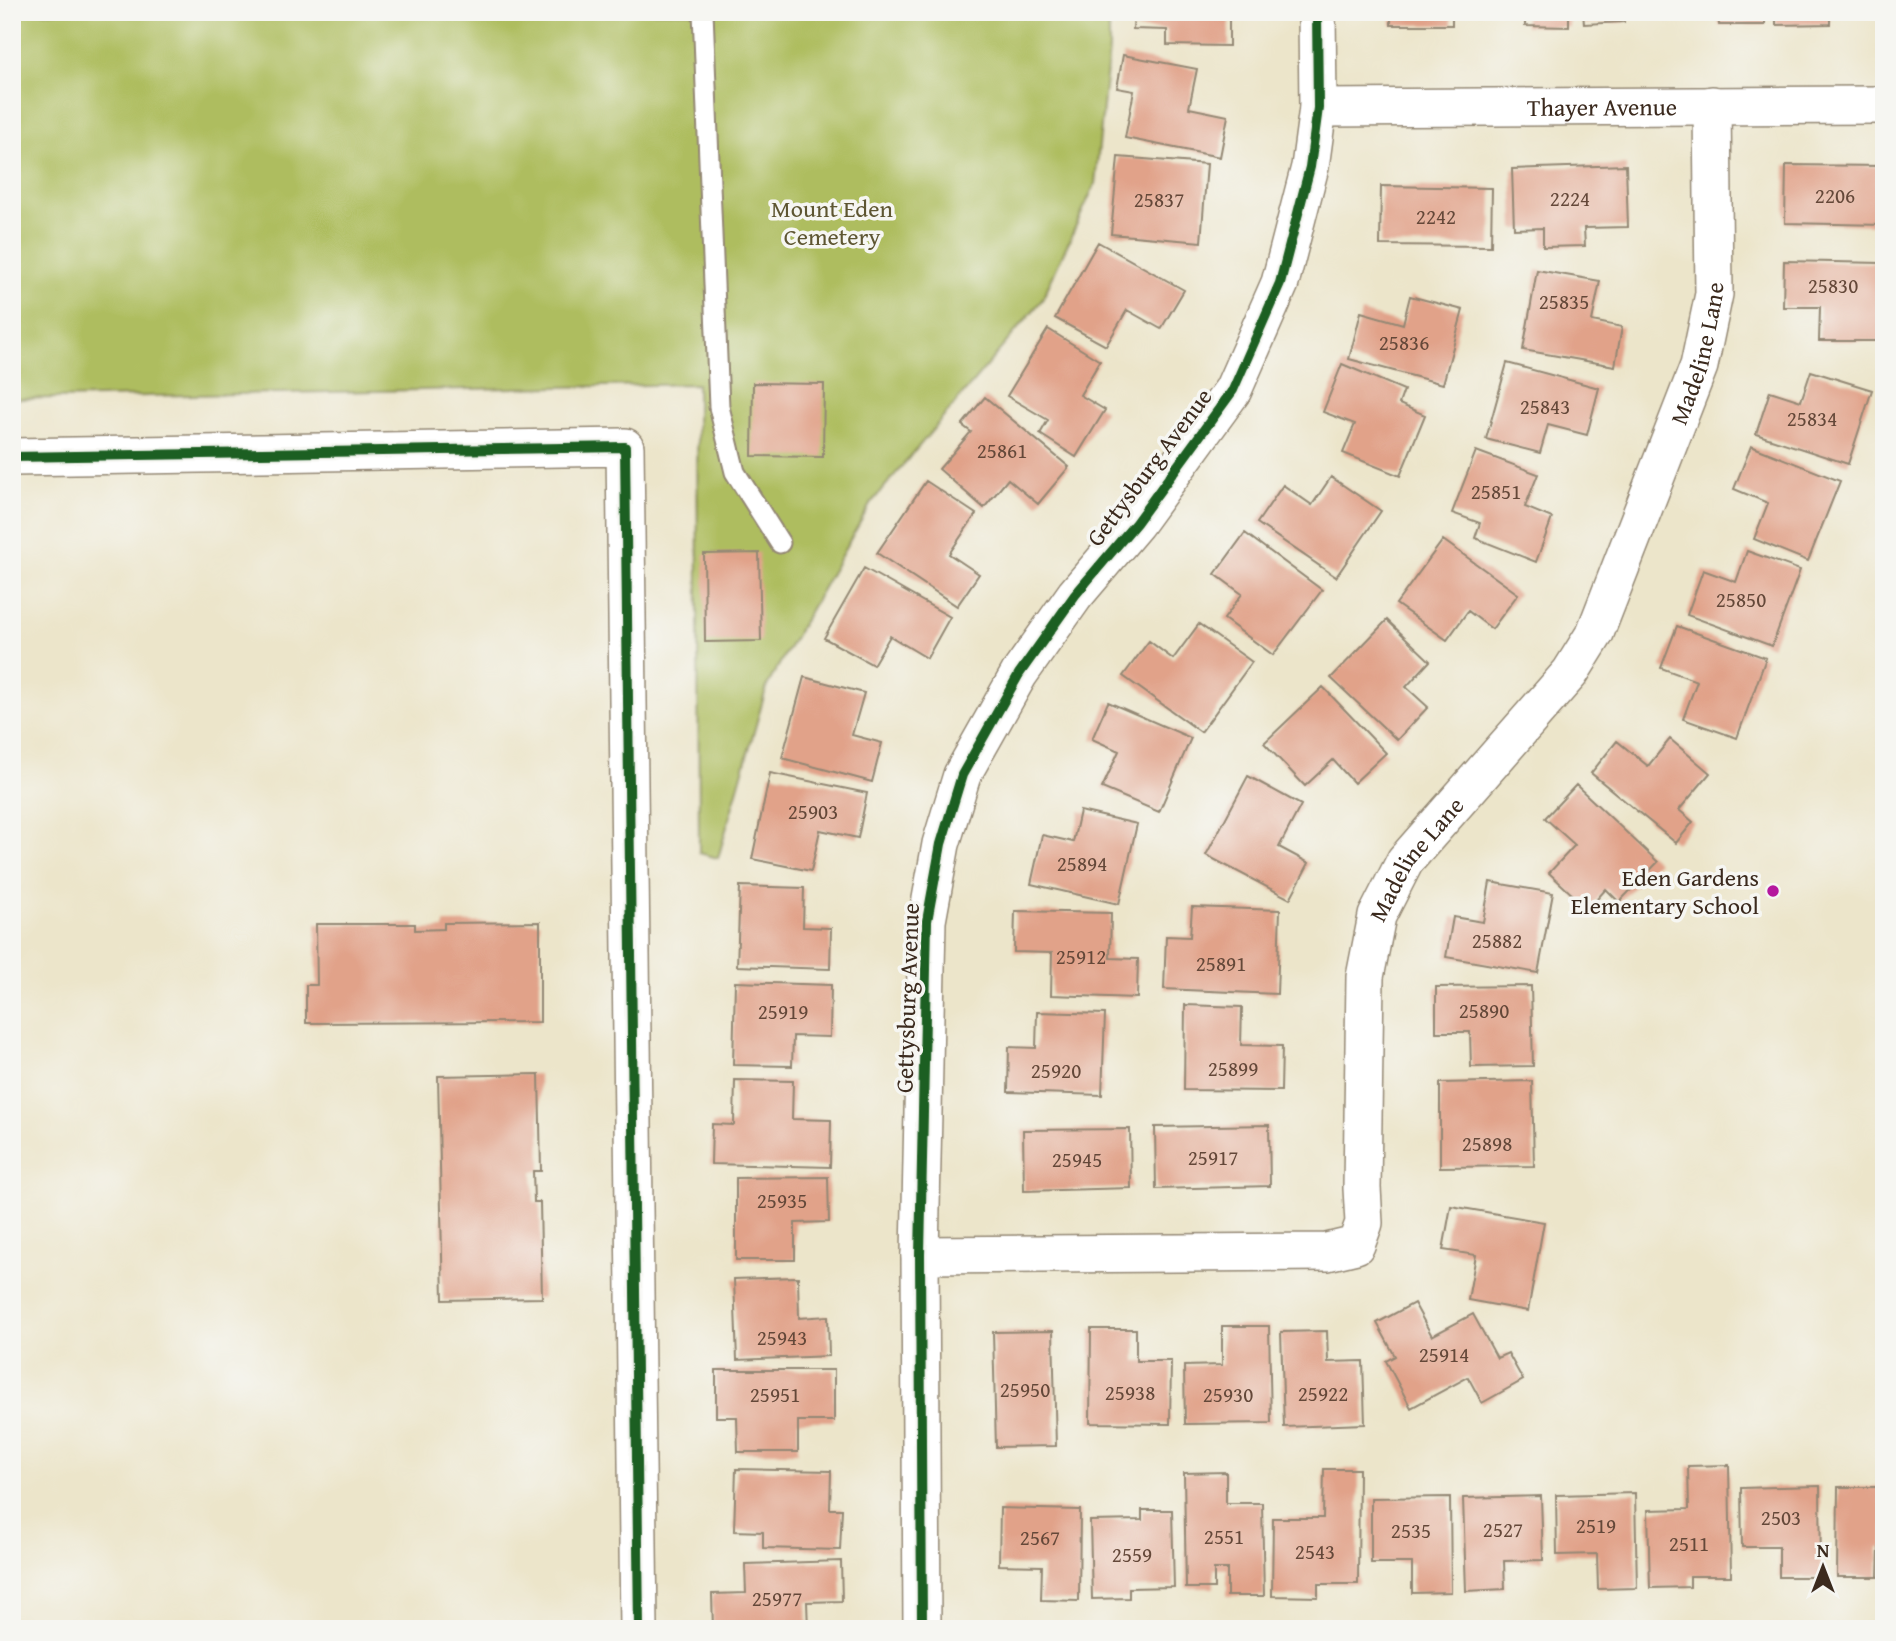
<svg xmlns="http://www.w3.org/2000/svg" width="1896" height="1641" font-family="'Gentium Book Plus',serif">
<rect width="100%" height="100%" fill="#f6f6f2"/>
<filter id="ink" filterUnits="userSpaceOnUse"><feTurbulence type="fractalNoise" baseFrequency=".0143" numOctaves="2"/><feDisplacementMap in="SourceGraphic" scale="14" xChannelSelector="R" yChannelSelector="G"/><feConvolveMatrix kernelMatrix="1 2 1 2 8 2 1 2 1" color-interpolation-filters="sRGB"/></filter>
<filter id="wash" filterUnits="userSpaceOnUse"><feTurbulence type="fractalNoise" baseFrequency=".00686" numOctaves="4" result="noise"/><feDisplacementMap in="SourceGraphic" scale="28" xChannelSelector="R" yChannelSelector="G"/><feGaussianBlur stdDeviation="1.57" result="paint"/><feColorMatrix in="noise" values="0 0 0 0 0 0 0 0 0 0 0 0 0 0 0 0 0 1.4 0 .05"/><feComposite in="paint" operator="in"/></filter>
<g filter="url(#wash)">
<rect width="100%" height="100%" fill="#ece5ca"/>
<path fill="#aebd5f" stroke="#74743e" stroke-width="2" d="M12,12H1109V49L1095,184L1042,300L871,503L767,686L718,858L699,853L697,384L12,399Z"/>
<g id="blocks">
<path fill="#e1a289" d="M1134,12H1229V46L1167,45V30L1133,29Z
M1391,12H1452V25H1391Z
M1525,12H1569V27L1525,26Z
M1583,12H1624V22L1584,24Z
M1718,12H1765V25H1719Z
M1776,12H1830V24L1776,25Z
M1123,55L1197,69L1189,108L1228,116L1220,157L1125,138L1134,91L1117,88Z
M1118,157L1207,164L1201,242L1111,234Z
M1626,165L1628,227L1584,228L1585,246L1543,247V228L1514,229L1512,169Z
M1786,165L1884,166V225L1785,223Z
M1381,186L1492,188L1491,246L1380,245Z
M1098,242L1184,290L1161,329L1127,310L1106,346L1055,318Z
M1784,261L1882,263L1881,341H1819L1820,307H1783Z
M1537,270L1600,281L1592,321L1622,327L1615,366L1523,350Z
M1410,296L1463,310L1443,384L1349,359L1361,312L1403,324Z
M1048,329L1100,361L1080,395L1105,410L1076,457L1040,434L1048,420L1007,396Z
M1507,363L1599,388L1587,435L1548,425L1540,453L1486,439Z
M1342,364L1404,390L1399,404L1425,415L1400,476L1343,453L1355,424L1323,412Z
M1811,371L1872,390L1848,464L1756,434L1770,391L1801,401Z
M753,383L824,384L823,457L752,456Z
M985,397L1069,467L1038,504L1008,479L984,508L939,469L971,432L962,425Z
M1751,446L1840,481L1808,561L1754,539L1768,503L1734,489Z
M1476,451L1538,474L1525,507L1552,518L1536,562L1475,538L1480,523L1452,513Z
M1331,477L1381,511L1336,577L1257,523L1283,485L1312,505Z
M926,481L976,514L949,554L979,574L957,606L877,553Z
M1245,533L1322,590L1273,655L1224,619L1242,594L1215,574Z
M1443,540L1518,594L1492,629L1468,611L1447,640L1396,604Z
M1747,551L1800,570L1772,646L1687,615L1703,570L1736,582Z
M759,553L761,641L705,642L704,554Z
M864,568L950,617L927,658L890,636L873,665L824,638Z
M1387,620L1430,661L1406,687L1428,707L1397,740L1331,678Z
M1199,624L1252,662L1201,732L1123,676L1149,641L1173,659Z
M1677,626L1766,658L1737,738L1683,719L1697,681L1661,668Z
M804,677L864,693L852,735L882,743L872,782L782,758Z
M1323,687L1386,753L1354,783L1333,760L1305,786L1264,743Z
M1108,702L1191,738L1159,812L1102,788L1119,751L1092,739Z
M1670,739L1710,773L1679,810L1693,822L1676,843L1591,773L1617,741L1648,766Z
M770,773L867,793L858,838L820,830L811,871L752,859Z
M1248,776L1301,805L1279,847L1309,863L1290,899L1206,855Z
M1576,785L1658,862L1619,902L1606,889L1588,909L1549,873L1575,845L1545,818Z
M1080,811L1137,824L1119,904L1031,884L1042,835L1073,842Z
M1490,882L1553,893L1538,973L1446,957L1453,917L1483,922Z
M740,886L804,888L803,927L831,928L830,969L737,966Z
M1192,907L1280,910L1277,994L1164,989L1166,936L1190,937Z
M1015,911L1111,913L1110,958L1138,959L1137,998L1051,995L1052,953L1014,952Z
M540,922V1022L306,1023V985H317L316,924H415V930L444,929V923Z
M735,982L831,985L830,1037L793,1036L792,1066L733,1065Z
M1531,986L1533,1066L1471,1067L1470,1032H1436V987Z
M1185,1005L1242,1007L1241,1045L1282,1046L1281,1091L1184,1090Z
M1037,1012L1105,1014L1102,1095L1008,1092L1009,1047L1036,1048Z
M539,1074L541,1171H533L534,1202H540L542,1298L443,1300L438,1076Z
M735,1080L793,1081L792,1119L831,1120L830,1167L711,1164L712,1124L734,1125Z
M1532,1081L1534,1166L1440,1167V1083Z
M1269,1125L1270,1186L1156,1189L1155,1127Z
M1130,1129L1131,1188L1024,1191L1023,1130Z
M828,1177L829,1222L795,1223V1260H736V1178Z
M1451,1206L1544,1222L1528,1311L1468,1300L1476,1255L1443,1250Z
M798,1277L799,1318L828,1316L829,1356L737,1360L734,1279Z
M1414,1303L1432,1336L1473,1314L1497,1358L1508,1353L1523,1380L1482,1403L1468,1377L1411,1408L1386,1361L1395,1356L1377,1323Z
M1222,1326H1269L1271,1423L1185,1424L1184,1366L1222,1365Z
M1091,1329H1136V1361H1171L1170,1424L1090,1423Z
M1053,1331L1056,1446L996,1447L993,1332Z
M1327,1331L1328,1362L1363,1361L1365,1424L1284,1427L1281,1332Z
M716,1370H834V1421H798V1452H738L737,1417H716Z
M1729,1465L1731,1576H1690V1587L1650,1588L1648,1510L1689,1509L1688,1466Z
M736,1469L831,1471L830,1509H842L840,1550L763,1548V1532L734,1531Z
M1324,1469H1359L1358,1584H1318V1597L1272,1596L1273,1518H1323Z
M1226,1472V1503H1262L1264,1596H1227V1569H1214V1588H1186L1184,1473Z
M1820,1486L1821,1577H1779V1547H1742L1741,1488Z
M1838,1487H1884V1548H1879L1878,1577H1837Z
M1635,1493L1637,1588L1598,1589L1597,1554L1557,1555L1556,1495Z
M1541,1496L1543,1560L1504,1561L1505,1589L1466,1591L1463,1498Z
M1450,1497L1451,1592L1412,1593V1563H1371V1498Z
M1000,1508L1080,1510L1079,1601L1041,1600L1042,1566L999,1565Z
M1142,1510H1172L1174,1587L1129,1588V1598L1092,1599L1090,1521L1142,1520Z
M841,1561L842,1601L807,1602L808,1629H713L712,1594L746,1593L745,1564Z"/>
</g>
</g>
<g filter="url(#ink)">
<use href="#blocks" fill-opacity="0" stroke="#948874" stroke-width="2"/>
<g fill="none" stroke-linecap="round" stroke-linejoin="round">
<g stroke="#948874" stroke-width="23">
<path id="service" d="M703,12L719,407L735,472L780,543"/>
</g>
<g stroke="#948874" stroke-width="40">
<g id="minor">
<path id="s1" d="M1318,108L1884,105"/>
<path d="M12,457L625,447L639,1629"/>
<path id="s2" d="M920,1255L1327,1252L1356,1245L1364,1223L1362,1188L1365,977L1377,916L1405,861L1570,673L1595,633L1699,366L1714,294L1712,105"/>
<path d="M922,1629L920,1255L927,921L941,844L962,775L1019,674L1075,595L1136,523L1233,390L1280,283L1310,167L1318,108L1317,12"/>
</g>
</g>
<use href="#service" stroke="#fff" stroke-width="19"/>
<use href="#minor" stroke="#fff" stroke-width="37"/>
<g stroke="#f6f6f2" stroke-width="15">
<path id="cycleway" d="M12,457L625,447L639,1629
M922,1629L920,1255L927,921L941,844L962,775L1019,674L1075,595L1136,523L1233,390L1280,283L1310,167L1318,108L1317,12"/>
</g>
<use href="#cycleway" stroke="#1b5e20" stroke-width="10"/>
</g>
</g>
<circle fill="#b5179e" stroke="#f6f6f2" stroke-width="2.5" cx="1773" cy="891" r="7"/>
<g text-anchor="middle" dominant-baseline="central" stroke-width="7" stroke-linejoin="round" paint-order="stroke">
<g font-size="21" fill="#644839">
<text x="1835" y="195">2206</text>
<text x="1570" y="198">2224</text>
<text x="1159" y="199">25837</text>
<text x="1436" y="216">2242</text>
<text x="1833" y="285">25830</text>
<text x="1564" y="301">25835</text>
<text x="1404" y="342">25836</text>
<text x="1545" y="406">25843</text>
<text x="1812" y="418">25834</text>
<text x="1002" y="450">25861</text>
<text x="1496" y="491">25851</text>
<text x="1741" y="599">25850</text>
<text x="813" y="811">25903</text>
<text x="1082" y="863">25894</text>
<text x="1497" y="940">25882</text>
<text x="1081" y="956">25912</text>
<text x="1221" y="963">25891</text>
<text x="1484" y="1010">25890</text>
<text x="783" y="1011">25919</text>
<text x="1233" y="1068">25899</text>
<text x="1056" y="1070">25920</text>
<text x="1487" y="1143">25898</text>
<text x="1213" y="1157">25917</text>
<text x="1077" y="1159">25945</text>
<text x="782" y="1200">25935</text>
<text x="782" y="1337">25943</text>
<text x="1444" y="1354">25914</text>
<text x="1025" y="1389">25950</text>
<text x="1130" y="1392">25938</text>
<text x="1323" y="1393">25922</text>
<text x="775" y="1394">25951</text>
<text x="1228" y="1394">25930</text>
<text x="1781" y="1517">2503</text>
<text x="1596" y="1525">2519</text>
<text x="1503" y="1529">2527</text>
<text x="1411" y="1530">2535</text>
<text x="1224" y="1536">2551</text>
<text x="1040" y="1537">2567</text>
<text x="1689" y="1543">2511</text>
<text x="1315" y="1551">2543</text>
<text x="1132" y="1554">2559</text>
<text x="777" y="1598">25977</text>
</g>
<g font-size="24" fill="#3b2a1e" stroke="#f6f6f2">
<text stroke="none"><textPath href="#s1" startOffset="284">Thayer Avenue</textPath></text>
<text stroke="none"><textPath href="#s2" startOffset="1426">Madeline Lane</textPath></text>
<text transform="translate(1149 467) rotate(-53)">Gettysburg Avenue</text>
<text stroke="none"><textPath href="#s2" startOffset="838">Madeline Lane</textPath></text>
<text transform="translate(907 998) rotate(-88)">Gettysburg Avenue</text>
</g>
<g font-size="24" fill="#5e5632" stroke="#f6f6f2">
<text x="832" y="208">Mount Eden<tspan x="832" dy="28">Cemetery</tspan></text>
</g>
<g font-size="24" fill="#3b2a1e" stroke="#f6f6f2" text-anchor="end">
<text x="1759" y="877">Eden Gardens<tspan x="1759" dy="28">Elementary School</tspan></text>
</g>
</g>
<rect width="1896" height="1641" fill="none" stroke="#f6f6f2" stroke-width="42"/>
<g transform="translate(1823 1567)" stroke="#f6f6f2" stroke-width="5" paint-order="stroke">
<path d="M0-5L12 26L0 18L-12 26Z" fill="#3b2a1e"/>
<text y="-10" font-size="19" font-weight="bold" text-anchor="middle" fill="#3b2a1e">N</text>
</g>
</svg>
